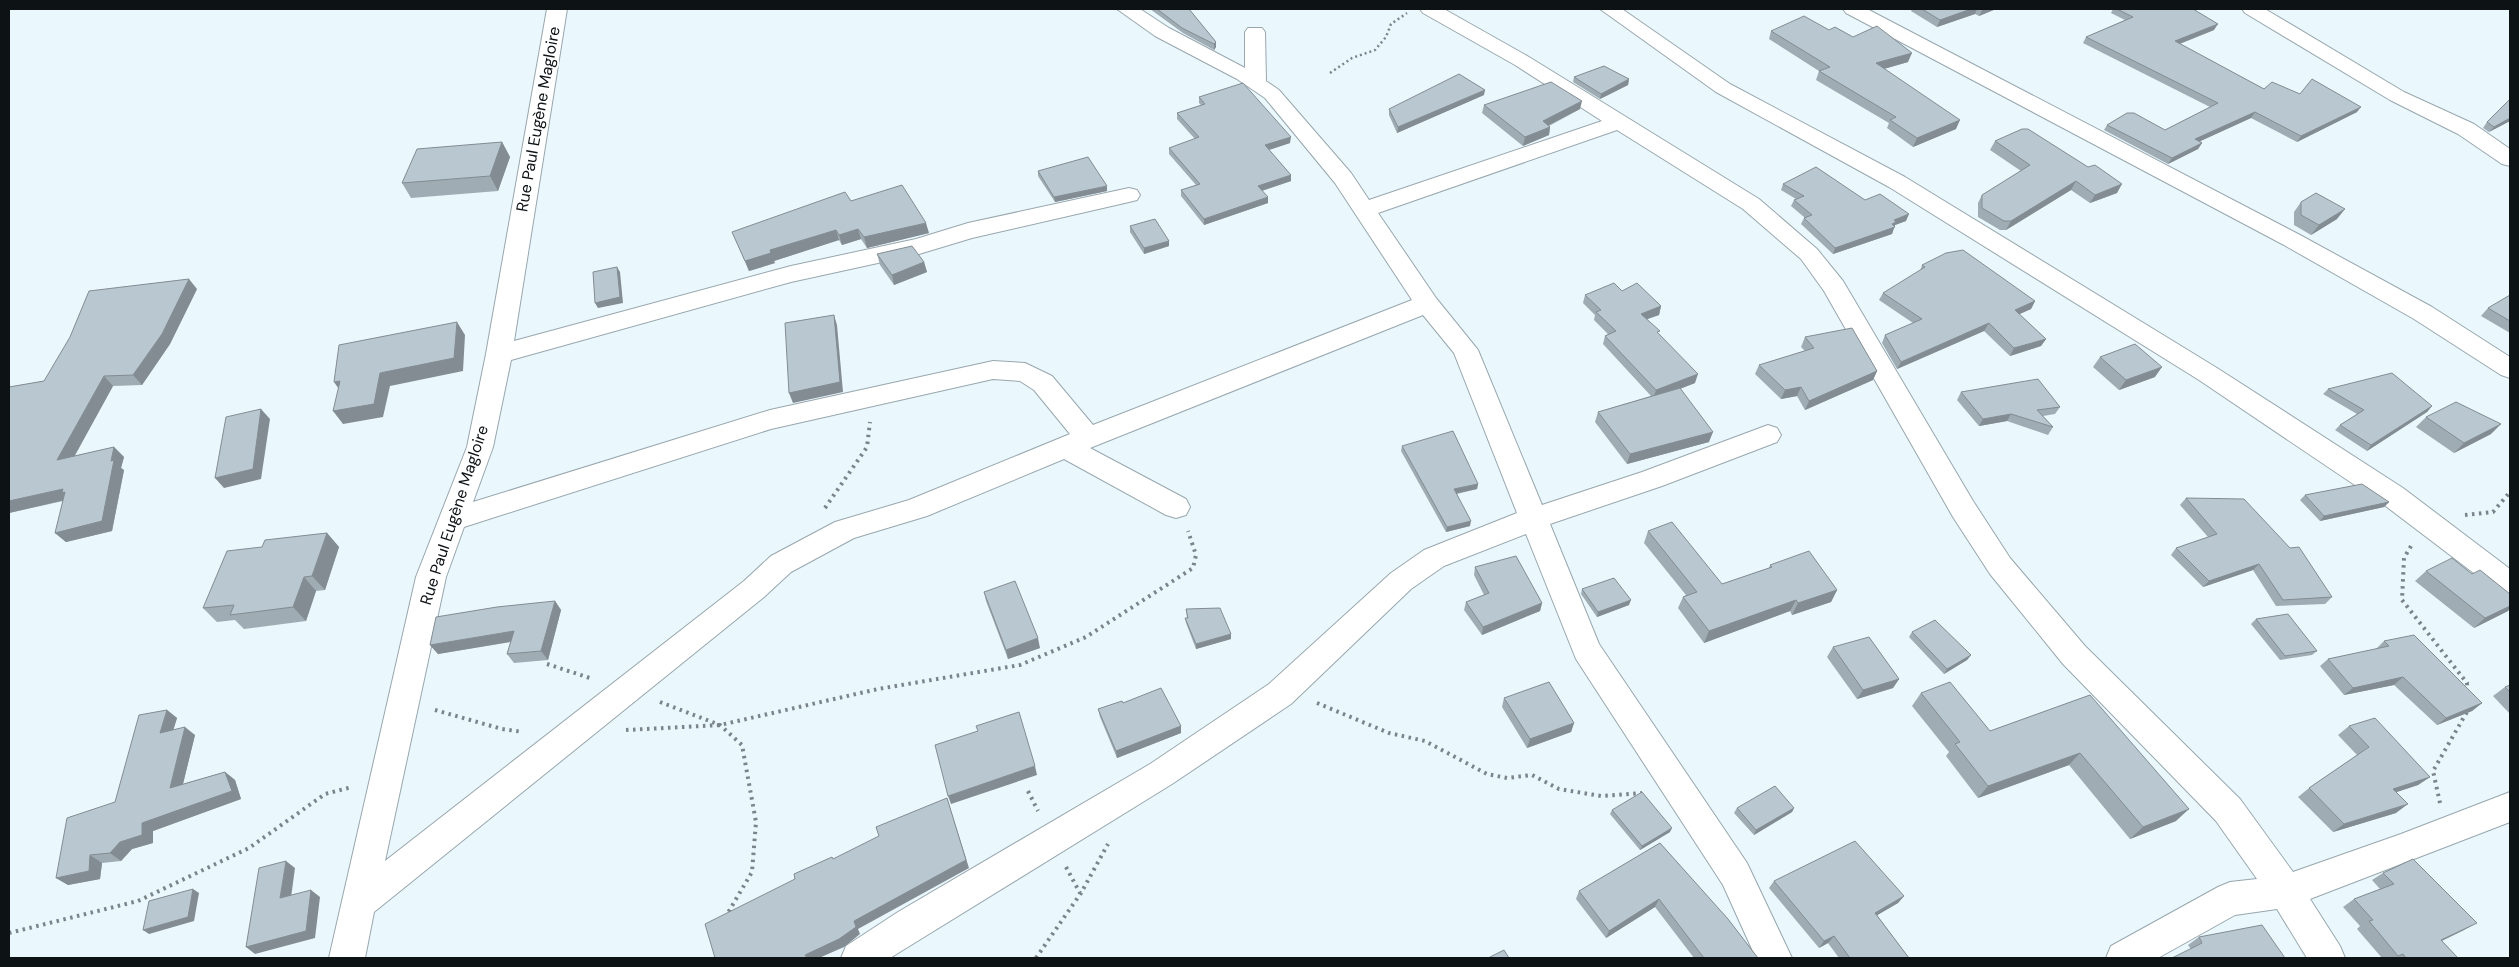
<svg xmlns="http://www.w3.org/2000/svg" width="2519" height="967" font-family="'DM Sans',sans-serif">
<rect width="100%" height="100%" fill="#eaf7fd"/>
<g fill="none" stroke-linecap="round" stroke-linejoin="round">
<g stroke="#98a7ae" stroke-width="2">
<path id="minor" d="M547,9H567L514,341L791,266L916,239L968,223L1129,188L1137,190L1140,195L1137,200L1129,202L972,238L919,254L791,282L511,360L493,447L473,502L770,410L993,361L1025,363L1052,376L1093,425L1412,300L1335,183L1265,98L1237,79L1155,36L1117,9H1140L1169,28L1245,68V32L1248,28H1262L1265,32L1266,81L1279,90L1351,173L1369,200L1602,121L1515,65L1423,13L1420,9H1444L1529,57L1759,199L1817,249L1843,281L1973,501L2010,558L2085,646L2240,799L2293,872L2401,834L2510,792V822L2310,899L2340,946L2345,958H2307L2277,909L2235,915L2158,958H2106L2111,946L2218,887L2230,882L2257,879L2216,821L2063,664L1990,574L1953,517L1824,291L1801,259L1743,209L1617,130L1378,213L1436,298L1478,350L1542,505L1642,472L1768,425L1777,428L1781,435L1777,442L1662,486L1550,524L1599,644L1747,863L1792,958H1756L1723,885L1576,659L1526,534L1444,566L1411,589L1291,704L1172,784L890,958H841L846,946L898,912L1150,764L1269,684L1391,573L1424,550L1517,513L1454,353L1423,315L1090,448L1186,499L1190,507L1186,515L1176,518L1166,515L1064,459L927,516L854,538L791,572L764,597L374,912L365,958H329L416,577L467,447L486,354ZM993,379L1020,381L1034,390L1070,434L909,500L835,522L771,556L744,581L385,861L446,577L464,527L771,429Z
M1600,9H1622L1730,84L1905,177L2217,368L2403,488L2510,569V597L2500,593L2383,504L2199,380L1889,187L1716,92Z
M1843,9H1867L2300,235L2432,307L2510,357V378L2501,375L2414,319L2284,245L1846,13Z
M2242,9H2265L2404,92L2474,124L2510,149V166L2502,164L2458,134L2390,100L2245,13Z"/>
</g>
<path stroke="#7b8489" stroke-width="2.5" stroke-dasharray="2 3" stroke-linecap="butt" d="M1330,73L1352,58L1375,50L1386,37L1391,24L1407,13"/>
<path stroke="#7b8489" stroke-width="4" stroke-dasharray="2.5 4.5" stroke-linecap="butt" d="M825,508L867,447L870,422
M2465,515L2493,512L2510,492
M2411,546L2404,558L2402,600L2467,683V691
M547,664L593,679
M660,702L720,725L742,745L756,822L752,872L726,916
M1317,703L1389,733L1425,741L1487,774L1507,778L1532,775L1559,789L1601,796L1642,793
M435,710L502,729L523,732
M626,730L720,725L878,689L1020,665L1086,637L1193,568L1196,555L1188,531
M1028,791L1038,811
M2440,803L2433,771L2468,710
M1066,867L1080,893
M9,933L138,901L249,848L325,794L352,787
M1036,958L1081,893L1108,844"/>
<use href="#minor" fill="#fff" fill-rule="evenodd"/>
</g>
<path fill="#9facb3" d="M1150,9H1189L1216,42V47L1214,50L1183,33Z
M1912,9H1996L1979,16L1975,14L1937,27L1911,11Z
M2113,9H2193L2214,30L2180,44L2264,89L2300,94L2357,112L2297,142L2251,118L2200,141L2202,143L2198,149L2168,164L2104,130L2107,125L2165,130L2210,107L2083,43L2086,37L2125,20L2111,13Z
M1829,30L1853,37L1908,62L1884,69L1956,129L1913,147L1887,128L1889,123L1816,80L1819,71L1769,39L1771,31Z
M1574,77L1629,79L1628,85L1600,99L1573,82Z
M1484,95L1397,133L1389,115V109Z
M1199,97L1290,143L1269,150L1291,181L1262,191L1268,203L1204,225L1181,196V190L1196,185L1169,154V148L1195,139L1177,119V113L1201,105L1199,103Z
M1484,105L1580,109L1549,126L1550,127L1549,135L1523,146L1482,113Z
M2510,121L2489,132L2483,128L2487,122Z
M1995,141L2117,193L2090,203L2071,190L2006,230H2000L1978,217V203L1982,195L2021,171L1990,150Z
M502,142L510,157L498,191L411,198L402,183Z
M1038,171L1107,191L1055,202L1038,176Z
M1783,184L1865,200L1906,221L1895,225L1892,234L1833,254L1801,224L1804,218V217L1791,206L1794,200L1796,199L1781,190Z
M851,201L929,233L867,248L861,239L842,245L839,240L774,261L775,263L749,271L732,232Z
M2301,202L2337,219L2311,235L2294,225V212Z
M1130,226L1169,246L1144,254L1130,232Z
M877,254L924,262L927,272L894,285L880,265Z
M1922,265L2035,301L2031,309L2019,314L2046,339L2041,346L2010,356L1984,331L1897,369L1882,343L1885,335L1913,323L1879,300L1883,293L1920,271Z
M197,289L170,344L142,385L113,386L74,456L114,447L124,457L121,468L124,470L112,531L66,542L55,533L63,501L9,513V387L44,381Z
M1622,291L1661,306L1659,315L1647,319L1659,334L1695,383L1680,389L1709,442L1627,464L1595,422L1598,412L1651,396L1603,344L1605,336L1608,334L1594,320L1595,315L1583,303L1585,295Z
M2510,295V333L2481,316L2488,308Z
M1805,337L1877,371L1873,380L1805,410L1797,396L1781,399L1755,374L1759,365L1805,351L1801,347Z
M2100,357L2155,377L2119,390L2093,367Z
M2328,389L2432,406L2427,412L2367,451L2335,430L2340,425L2357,414L2323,394Z
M1961,392L2060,407L2055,414L2043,416L2053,427L2048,435L2007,421L1979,426L1957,400Z
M2426,417L2491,434L2454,453L2416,427Z
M1402,446L1478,484L1477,489L1457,494L1470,526L1446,532L1401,451Z
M2305,495L2389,502L2384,507L2320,521L2300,500Z
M2186,498L2332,597L2325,604L2276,606L2253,570L2203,587L2171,555L2176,548L2208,537L2180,505Z
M1648,531L1722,584L1769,568L1770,565L1837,590L1831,602L1792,615L1790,611L1704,643L1678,608L1683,597L1686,595L1644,543Z
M327,533L339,547L325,590L316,591L306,621L244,629L235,620L217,622L203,608L262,547Z
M1475,567L1542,603L1540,611L1482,635L1464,610L1466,602L1484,595L1474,575Z
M2426,571L2508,611L2474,628L2415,581Z
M1582,589L1629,605L1597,617L1581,594Z
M984,592L1040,648L1008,659L986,601Z
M555,601L561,610L548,660L514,663L507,654L511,642L438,654L430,645Z
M1186,609L1231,634V639L1196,649L1186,623L1185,618H1187Z
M2256,619L2317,651L2312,655L2280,660L2251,624Z
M1912,632L1971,655L1967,660L1944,674L1909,637Z
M2384,641L2482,703L2472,711L2437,725L2394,685L2344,695L2320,666L2328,659L2376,649Z
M1833,647L1899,679L1893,688L1857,699L1827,657Z
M2510,685V714L2493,696L2505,687Z
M1921,693L1990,731L2090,695L2176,821L2130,839L2069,765L1978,798L1946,756L1949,752L1912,706Z
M1504,698L1574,723L1571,732L1527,748L1502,707Z
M1123,703L1181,726V733L1117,758L1100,717L1098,709Z
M167,710L177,718L173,730L195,735L183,784L225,772L235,780L241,799L153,831V843L132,849L121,861L102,863L100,879L68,885L56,878L115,802Z
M2349,726L2430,777L2418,785L2397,792L2396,813L2333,832L2298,797L2309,788L2357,755L2338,735Z
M1737,808H1794L1792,812L1754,835L1734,813Z
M1612,810L1670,832L1640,850L1610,814Z
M1660,843L1758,958H1694L1655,907L1606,938L1576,899L1579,891Z
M2383,873L2464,930L2442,941L2458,958H2382L2357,929L2360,926L2343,907L2354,899L2380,889L2372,880Z
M1774,881L1904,896L1898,903L1877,915L1909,958H1839L1828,943L1819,948L1769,888Z
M2199,937L2285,958L2191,949L2188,945Z"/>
<path fill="#828c92" d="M1971,9H1977L1975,14L1937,27L1940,20Z
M1983,9H1996L1979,16Z
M2218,24L2214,30L2171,47L2175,41Z
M1216,42V47L1214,50V44Z
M1912,53L1908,62L1873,72L1876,63Z
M1629,79L1628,85L1600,99L1601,94Z
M1485,90L1484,95L1397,133L1398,127Z
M1582,101L1580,109L1541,129L1543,121Z
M2361,107L2357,112L2297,142L2301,136Z
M2255,112L2251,118L2192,145L2195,139Z
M2510,118V121L2489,132L2494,127Z
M1960,120L1956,129L1913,147L1917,138Z
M1550,127L1549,135L1523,146L1525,137Z
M1291,137L1290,143L1265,151V145Z
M502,142L510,157L498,191L490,176Z
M2202,143L2198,149L2168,164L2172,158Z
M1291,175V181L1258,192V186Z
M2076,181L2071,190L2006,230L2011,221Z
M2122,184L2117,193L2090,203L2095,195Z
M1107,186V191L1055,202L1054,197Z
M1268,197V203L1204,225V219Z
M2345,209L2337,219L2311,235L2319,225Z
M1909,214L1906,221L1895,225L1892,234L1833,254L1835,248L1894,220Z
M926,223L929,233L867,248L864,237Z
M858,229L861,239L842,245L839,235Z
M836,230L839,240L774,261L775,263L749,271L745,261L770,250Z
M1169,241V246L1144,254V248Z
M924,262L927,272L894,285L892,275Z
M617,267L620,272L623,303L598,308L595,303Z
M189,279L197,289L170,344L142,385L133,375Z
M2035,301L2031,309L2011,318L2015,310Z
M1661,306L1659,315L1639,322L1641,314Z
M834,315L837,325L843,392L793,403L789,393Z
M457,322L465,335L463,371L390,386L383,417L343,424L333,411L380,373Z
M1989,323L1984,331L1897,369L1901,362Z
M2046,339L2041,346L2010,356L2014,348Z
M2162,367L2155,377L2119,390L2126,380Z
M1877,371L1873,380L1805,410L1809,401Z
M1698,374L1695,383L1653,399L1656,390Z
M104,376L113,386L67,470L57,460Z
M340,381L343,395L334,382Z
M1801,387L1797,396L1781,399L1785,390Z
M2432,406L2427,412L2367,451L2371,445Z
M261,409L270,419L261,479L224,488L215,478Z
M2011,414L2007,421L1979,426L1983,419Z
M2501,424L2491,434L2454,453L2464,443Z
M1713,432L1709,442L1627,464L1630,454Z
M114,447L124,457L121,468L124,470L112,531L66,542L55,533L111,461Z
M1478,484L1477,489L1453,494L1454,489Z
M63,489L69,499L9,513V501Z
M2389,502L2384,507L2320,521L2324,516Z
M1471,521L1470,526L1446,532L1447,527Z
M327,533L339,547L325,590L312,576Z
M2259,564L2253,570L2203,587L2209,581Z
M304,577L316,591L306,621L293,607Z
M1837,590L1831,602L1792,615L1798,603Z
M1631,600L1629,605L1597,617L1598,612Z
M1796,600L1790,611L1704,643L1709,631Z
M555,601L561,610L548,660L541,651Z
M1542,603L1540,611L1482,635L1483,627Z
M2510,606V609L2508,611L2474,628L2485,618Z
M514,631L520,640L438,654L430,645Z
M1231,634V639L1196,649V644Z
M1038,638L1040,648L1008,659L1006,650Z
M1971,655L1967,660L1944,674L1947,669Z
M2403,677L2394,685L2344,695L2353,688Z
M1899,679L1893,688L1857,699L1863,690Z
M2482,703L2472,711L2437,725L2446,718Z
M167,710L177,718L170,741L160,733Z
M1574,723L1571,732L1527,748L1530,739Z
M1181,726V733L1117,758L1116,751Z
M185,727L195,735L180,796L170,788Z
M2080,753L2069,765L1978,798L1988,786Z
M1035,766L1037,775L951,804L948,796Z
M225,772L235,780L241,799L153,831V843L132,849L121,861L110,853L120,842L142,823Z
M2430,777L2418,785L2381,797L2393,789Z
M947,798L969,868L858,929L860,934L844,947L819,958H807L805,955L854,921Z
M2408,804L2396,813L2333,832L2344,824Z
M1794,808L1792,812L1754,835L1756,830Z
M2189,809L2176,821L2130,839L2143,827Z
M1672,828L1670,832L1640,850L1642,846Z
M90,855L102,863L100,879L68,885L56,878Z
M286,861L295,868L290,905L280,898Z
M193,889L199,893L194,921L149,934L143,930Z
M311,890L320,897L315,938L255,954L246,947Z
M1904,896L1898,903L1869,920L1875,913Z
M1659,899L1655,907L1606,938L1609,931Z
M2477,923L2464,930L2428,947L2441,940Z
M1834,936L1828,943L1819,948L1824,941Z"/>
<path fill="#b9c8d0" stroke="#828c92" d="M1157,9H1189L1216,42L1214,44L1182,28Z
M1922,9H1971L1940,20Z
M2117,9H2193L2218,24L2175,41L2264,89L2272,82L2300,94L2312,79L2361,107L2301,136L2255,112L2195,139L2202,143L2172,158L2107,125L2127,113H2134L2165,130L2218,103L2086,37L2133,17Z
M1804,16L1829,30L1835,27L1853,37L1877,26L1912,53L1876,63L1960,120L1917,138L1890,120L1896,117L1819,71L1830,67L1771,31Z
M1604,66L1629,79L1601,94L1574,77Z
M1459,74L1485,90L1398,127L1389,109Z
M1551,82L1582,101L1543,121L1550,127L1525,137L1484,105Z
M1243,83L1291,137L1265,145L1291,175L1258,186L1268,197L1204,219L1181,190L1200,184L1169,148L1199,137L1177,113L1205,104L1199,97Z
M2510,99V118L2494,127L2487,122Z
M2022,129H2028L2088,167L2095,165L2122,184L2095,195L2076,181L2011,221H2004L1982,208V195L2030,165L1995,141Z
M502,142L490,176L402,183L417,149Z
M1088,157L1107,186L1054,197L1038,171Z
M1816,167L1865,200L1880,194L1909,214L1894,220L1896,222L1892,224L1895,227L1835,248L1804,218L1812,215L1794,200L1804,196L1783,184Z
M902,185L926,223L864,237L858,229L839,235L836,230L770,250L771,253L745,261L732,232L845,192L851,201Z
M2316,193L2345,209L2319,225L2301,215V202Z
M1155,219L1169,241L1144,248L1130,226Z
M912,246L924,262L892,275L877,254Z
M1963,250L2035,301L2015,310L2046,339L2014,348L1989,323L1901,362L1885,335L1922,319L1883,293L1925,267L1922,265L1946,253Z
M617,267L620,297L595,303L593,272Z
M189,279L162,334L133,375L104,376L57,460L114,447L111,461L114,460L102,521L55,533L65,492L62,493L63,489L9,501V387L44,381L70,337L89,291Z
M1614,283L1622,291L1637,283L1661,306L1641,314L1660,331L1657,332L1698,374L1656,390L1605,336L1616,331L1596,312L1601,310L1585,295Z
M2510,295V321L2488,308Z
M834,315L840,382L789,393L785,323Z
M457,322L454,358L380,373L374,404L333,411L340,381L334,382L339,345Z
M1852,328L1877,371L1809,401L1801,387L1785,390L1759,365L1814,348L1805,337Z
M2135,344L2162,367L2126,380L2100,357Z
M2392,373L2432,406L2371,445L2340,425L2364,410L2328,389Z
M2038,379L2060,407L2037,410L2053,427L2011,414L1983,419L1961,392Z
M1680,388L1713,432L1630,454L1598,412Z
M2456,402L2501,424L2464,443L2426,417Z
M261,409L253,469L215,478L226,417Z
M1453,431L1478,484L1454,489L1471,521L1447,527L1402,446Z
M2362,484L2389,502L2324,516L2305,495Z
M2186,498L2244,499L2290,548L2299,547L2332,597L2283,600L2259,564L2209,581L2176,548L2217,534Z
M1672,522L1722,584L1772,567L1770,565L1809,551L1837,590L1798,603L1796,600L1709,631L1683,597L1697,592L1648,531Z
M327,533L312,576L304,577L293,607L230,615L234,605L203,608L227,551L262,547L265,540Z
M1516,556L1542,603L1483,627L1466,602L1489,593L1475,567Z
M2452,558L2472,574L2480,570L2510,594V606L2485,618L2426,571Z
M1614,578L1631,600L1598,612L1582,589Z
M1015,581L1038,638L1006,650L984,592Z
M555,601L541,651L507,654L514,631L430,645L436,617L497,607Z
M1220,608L1231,634L1196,644L1185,618H1188L1186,609Z
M2288,614L2317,651L2285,656L2256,619Z
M1935,620L1971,655L1947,669L1912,632Z
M2414,635L2482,703L2446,718L2403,677L2353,688L2328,659L2389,646L2384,641Z
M1869,637L1899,679L1863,690L1833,647Z
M1549,682L1574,723L1530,739L1504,698Z
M1950,682L1990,731L2090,695L2189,809L2143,827L2080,753L1988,786L1955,744L1960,742L1921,693Z
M2510,685V692L2505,687Z
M1161,688L1181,726L1116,751L1098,709L1122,701L1123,703Z
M167,710L160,733L185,727L170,788L225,772L232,791L142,823V835L120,842L110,853L90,855L89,871L56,878L67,818L115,802L139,715Z
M1019,712L1035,766L948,796L935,745L978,731L976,726Z
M2375,718L2430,777L2393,789L2408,804L2344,824L2309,788L2369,747L2349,726Z
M1775,786L1794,808L1756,830L1737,808Z
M1642,792L1672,828L1642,846L1612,810Z
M947,798L966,860L854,921L856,927L839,939L805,955L807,958H715L705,924L795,879L794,874L832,857L833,859L879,836L876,827Z
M1855,841L1904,896L1875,913L1909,958H1850L1834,936L1824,941L1774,881Z
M1660,843L1728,919L1758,958H1704L1659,899L1609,931L1579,891Z
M2413,859L2477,923L2441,940L2458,958H2406L2403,954L2398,956L2369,921L2373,920L2354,899L2394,884L2383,873Z
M286,861L280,898L311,890L306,931L246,947L259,868Z
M193,889L188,917L143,930L149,901Z
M2262,925L2285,958H2172L2202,943L2199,937Z
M1504,950L1509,958H1488Z"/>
<g text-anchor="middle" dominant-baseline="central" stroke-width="4" stroke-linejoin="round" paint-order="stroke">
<g font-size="16" fill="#0d1215" stroke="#fff">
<text transform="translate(538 119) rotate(-80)">Rue Paul Eugène Magloire</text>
<text transform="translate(454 515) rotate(-72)">Rue Paul Eugène Magloire</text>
</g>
</g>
<rect width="2519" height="967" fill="none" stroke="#0d1215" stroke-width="20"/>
</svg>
